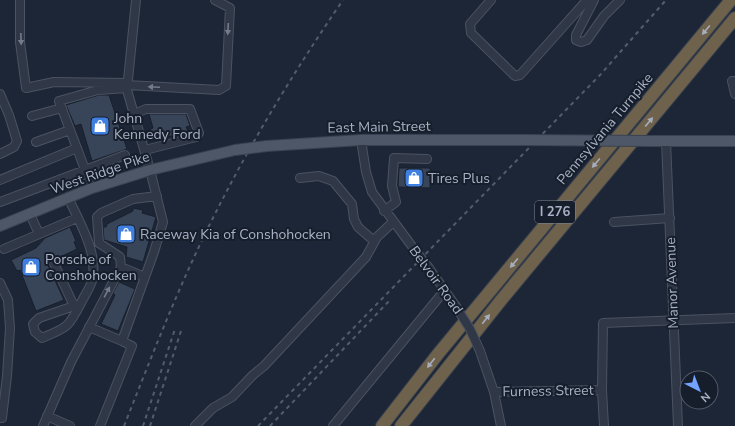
<svg xmlns="http://www.w3.org/2000/svg" width="735" height="426" font-family="'Nunito Sans',sans-serif">
<rect width="100%" height="100%" fill="#1d2636"/>
<path fill="#384458" stroke="#18202d" d="M99,95H109L127,149L92,161L81,124L75,126L66,105Z
M149,114H186L190,126L186,127L188,131L172,137L171,136L153,141L149,130L153,128Z
M399,168H430V188L398,187Z
M133,208L143,210L142,213L156,217L143,262L126,257L127,247L104,240L103,227H106L107,224L133,211Z
M70,227L76,241L74,242L77,249L58,258L54,256H50L47,263L64,300L36,311L20,270L17,271L11,260L36,248L45,238Z
M119,282L135,289L118,331L101,324L115,295L113,293Z"/>
<g fill="none" stroke-linecap="round" stroke-linejoin="round">
<g stroke="#4b5362" stroke-width="10">
<path id="minor" d="M20,0V42L26,88L54,82L127,83
M491,0L470,24L471,33L515,76L520,75L587,0
M594,0L576,35V40L581,42L587,40L604,16L620,0
M735,81H732L735,94
M127,85L219,90L226,86L230,8L215,0
M0,94L9,115L17,141L14,147L0,154
M134,114L146,109H190L199,133L196,137L145,150
M32,116L62,108
M361,140L366,172L372,192L414,249
M666,141L678,426
M36,142L70,130
M300,178L319,176L333,181L352,204L354,219L358,227L374,241
M0,180L77,148
M92,188L59,101L98,90L127,88
M68,197C79,222 99,253 92,281C90,288 84,296 81,303C68,328 68,327 42,338L35,332L33,324L39,318L80,304
M0,202L125,155
M384,211L396,202L392,186L394,158L427,159
M30,214L39,234
M614,222L670,218
M4,249L77,218
M53,261L74,306
M121,267L145,277
M429,268L455,305
M0,283L8,300L10,328L7,376L2,418H0
M89,327L122,341
M480,351L494,392L501,426
M494,392L602,390
M47,416L70,426
M43,426L71,362L121,267L120,257L99,243L97,217L101,213L133,199L157,196
M100,426L132,346L122,341L154,252L163,222L150,170L127,90L136,0
M195,426L213,408L232,397L253,375L264,366L366,257L377,237L393,222
M333,426L445,290
M604,426L602,390L603,323L735,318"/>
</g>
<g stroke="#394250" stroke-width="12">
<path id="major" d="M650,141H735
M267,146L361,140H524
M0,226L92,188L150,170L235,150"/>
</g>
<g stroke="#38404e" stroke-width="14">
<path id="highway" d="M382,426L438,354L731,0
M401,426L502,299L735,18"/>
</g>
<use href="#minor" stroke="#303847" stroke-width="8"/>
<use href="#major" stroke="#4d5767" stroke-width="10"/>
<use href="#highway" stroke="#6e624c" stroke-width="12"/>
<path stroke="#515c6f" stroke-width="2" stroke-dasharray="4 4" stroke-linecap="butt" d="M124,426C153,353 181,280 217,210C254,137 297,67 343,0
M143,426L175,329
M150,426L181,331
M258,426L600,75L666,0
M270,426L390,300"/>
<g stroke="#4b5362" stroke-width="10" stroke-linecap="butt">
<path id="minor-bridge" d="M414,249L429,268
M455,305L470,329L480,351"/>
</g>
<g stroke="#394250" stroke-width="12" stroke-linecap="butt">
<path id="major-bridge" d="M524,140L650,141
M235,150L267,146"/>
</g>
<use href="#minor-bridge" stroke="#303847" stroke-width="8"/>
<use href="#major-bridge" stroke="#4d5767" stroke-width="10"/>
</g>
<defs><path id="oneway-solid" d="M-6-.8H1V-3.2L6.5 0L1 3.2V.8H-6Z"/></defs>
<g fill="#737b8c">
<use href="#oneway-solid" transform="translate(228 29) rotate(93)"/>
<use href="#oneway-solid" transform="translate(21 39) rotate(88)"/>
<use href="#oneway-solid" transform="translate(154 87) rotate(-177)"/>
<use href="#oneway-solid" transform="translate(107 292) rotate(-62)"/>
</g>
<g fill="#a6aebf">
<use href="#oneway-solid" transform="translate(706 30) rotate(130)"/>
<use href="#oneway-solid" transform="translate(649 122) rotate(-50)"/>
<use href="#oneway-solid" transform="translate(596 163) rotate(130)"/>
<use href="#oneway-solid" transform="translate(514 263) rotate(130)"/>
<use href="#oneway-solid" transform="translate(486 319) rotate(-51)"/>
<use href="#oneway-solid" transform="translate(431 363) rotate(128)"/>
</g>
<defs>
<g id="shop-square" transform="scale(1)"><rect x="-9" y="-9" width="18" height="18" rx="4" fill="#3f7fe0" stroke="#161e2b"/><path d="M-5-2.5h2.3a2.7 3.5 0 0 1 5.4 0H5L5.5 6h-11ZM-1.5-2.5h3a1.5 2.3 0 0 0-3 0Z" fill="#fff"/></g>
</defs>
<g fill-rule="evenodd">
<use href="#shop-square" x="100" y="126"/>
<use href="#shop-square" x="414" y="178"/>
<use href="#shop-square" x="126" y="234"/>
<use href="#shop-square" x="31" y="267"/>
</g>
<g text-anchor="middle" dominant-baseline="central" stroke-width="4" stroke-linejoin="round" paint-order="stroke">
<rect fill="#161e2b" stroke="#7d8697" stroke-width="1" x="535" y="201" width="40" height="22" rx="3"/>
<g font-size="13" font-weight="bold" fill="#a9b2c5">
<text x="555" y="212">I 276</text>
</g>
<g font-size="14" fill="#a9b2c5" stroke="#161e2b" text-anchor="start">
<text x="114" y="118">John<tspan x="114" dy="16">Kennedy Ford</tspan></text>
<text x="428" y="178">Tires Plus</text>
<text x="140" y="234">Raceway Kia of Conshohocken</text>
<text x="45" y="259">Porsche of<tspan x="45" dy="16">Conshohocken</tspan></text>
</g>
<g font-size="14" fill="#a9b2c5" stroke="#161e2b">
<text transform="translate(379 127) rotate(-1)">East Main Street</text>
<text transform="translate(605 129) rotate(-50)">Pennsylvania Turnpike</text>
<text transform="translate(100 173) rotate(-19)">West Ridge Pike</text>
<text transform="translate(436 280) rotate(54)">Belvoir Road</text>
<text transform="translate(672 283) rotate(-92)">Manor Avenue</text>
<text transform="translate(548 391) rotate(-1)">Furness Street</text>
</g>
</g>
<g transform="translate(699 390) rotate(138)"><circle r="19" fill="#161e2b" stroke="#515969"/>
<path d="M0-3L7 15L0 10L-7 15Z" fill="#74a3ff"/>
<text y="-6" font-size="11" font-weight="bold" text-anchor="middle" fill="#a9b2c5">N</text>
</g>
</svg>
